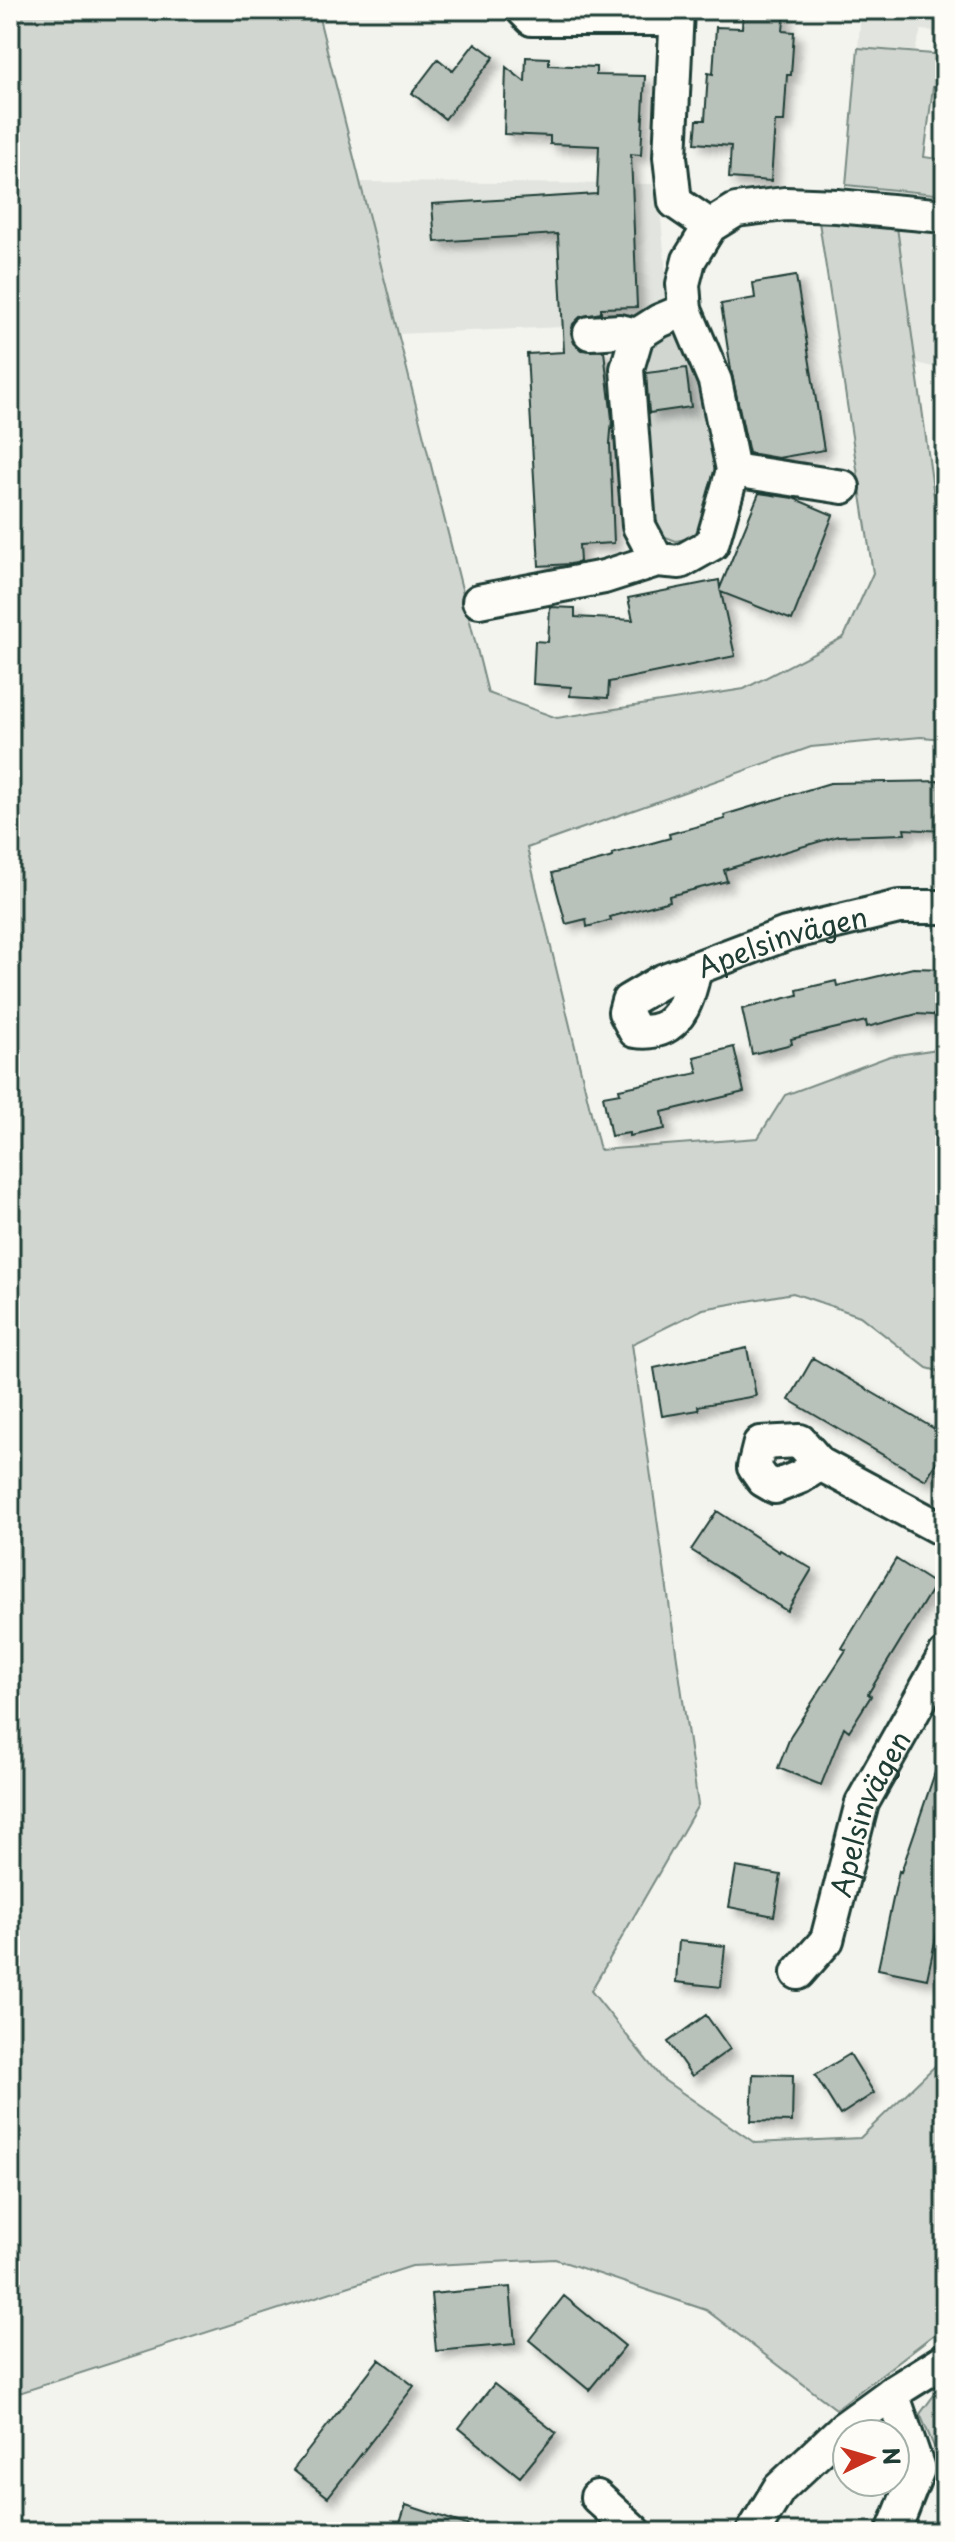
<svg xmlns="http://www.w3.org/2000/svg" width="955" height="2542" font-family="'Playpen Sans',sans-serif">
<defs>
<filter id="shadow"><feDropShadow dx="7" dy="7" stdDeviation="4" flood-color="#0004"/></filter>
</defs>
<rect width="100%" height="100%" fill="#f4f4ef"/>
<filter id="ink" filterUnits="userSpaceOnUse"><feTurbulence type="fractalNoise" baseFrequency=".0125" numOctaves="2"/><feDisplacementMap in="SourceGraphic" scale="16" xChannelSelector="R" yChannelSelector="G"/><feConvolveMatrix kernelMatrix="1 2 1 2 8 2 1 2 1" color-interpolation-filters="sRGB"/></filter>
<g filter="url(#ink)">
<path fill="#e2e5df" d="M861,10H894L919,14L921,10H945V33L921,30L915,51L858,48Z
M360,182L658,184L668,296L656,313L636,324L397,334Z
M897,227L945,235V370L916,363Z"/>
<path fill="#d1d6d1" stroke="#788a82" stroke-width="2" d="M10,10H317L488,693L557,718L744,689L844,637L873,573L819,222L897,227L945,576V739L921,737L811,747L527,848L600,1150L758,1138L785,1095L890,1056L945,1048V1373L927,1368L860,1316L793,1293L703,1309L632,1344L698,1805L591,1991L661,2078L755,2143L860,2138L935,2066L945,2039V2326L836,2409L706,2310L555,2259L412,2266L10,2396Z
M858,48L945,55V88L933,87L924,157L945,160V195L846,185Z
M685,321L707,388L718,478L708,517L694,537L676,541L658,534L644,508L634,370L661,331Z
M945,2385V2453L935,2449L920,2414L940,2387Z"/>
<path fill="#b9c1bb" stroke="#1f3d34" stroke-width="2" filter="url(#shadow)" d="M743,10H785L783,31L794,32L791,75H787L784,122H775L771,181L729,178L731,146L695,143L697,120H705L708,73L713,74L716,27L742,28Z
M475,43L494,57L445,119L412,93L438,59L453,71Z
M526,57L549,58V65L596,67V75L645,76L641,155L631,154L637,307L601,308V313L580,317L573,324L571,333L574,343L581,350L604,351L612,419L610,443L614,543L579,545L580,562L570,564L539,566L527,354L564,352L558,236L557,234L435,242L432,204L597,194L599,146L550,144V136L504,134L506,67L525,82Z
M796,276L824,450L778,458L749,453L731,370L721,304L755,298L753,283Z
M686,368L691,407L649,413L646,373Z
M759,493L793,498L833,515L792,620L721,592L735,656L609,682L608,698L570,696L571,687L533,684L535,641L548,642L550,607L575,608V617L633,620L628,598L719,580L720,588Z
M945,781V831L904,829L905,834L838,836L724,870L727,881L669,896L670,901L610,917L611,920L587,927L586,919L566,924L552,873L613,857L612,854L670,838L669,834L725,819L724,815L830,783Z
M913,968L945,969V1016L917,1014L867,1027L866,1021L791,1039L792,1044L752,1054L742,1009L798,995L797,990L836,981L837,986Z
M734,1047L744,1092L662,1112L665,1129L629,1136V1133L611,1136L603,1096L620,1093L619,1089L698,1073L694,1057Z
M747,1348L756,1396L698,1406L699,1410L662,1416L654,1368Z
M813,1358L945,1435V1446L926,1480L789,1400Z
M717,1511L779,1552L780,1550L812,1569L787,1611L691,1550Z
M896,1559L935,1584L868,1694L871,1696L849,1731L844,1727L821,1785L778,1768L791,1735L846,1650L842,1648Z
M941,1755L945,1756V1895L927,1979L878,1969L899,1871L901,1872Z
M736,1867L781,1875L774,1916L729,1907Z
M679,1941L725,1946L721,1987L676,1982Z
M706,2015L730,2049L692,2076L668,2042Z
M850,2054L874,2093L840,2115L815,2075Z
M753,2074L793,2075L792,2122L751,2121Z
M510,2287L515,2344L436,2351L431,2294Z
M564,2296L625,2346L589,2390L529,2340Z
M379,2359L414,2386L328,2497L293,2470Z
M494,2384L556,2433L520,2477L459,2428Z
M406,2505L473,2527L472,2532H397Z"/>
<g fill="none" stroke-linecap="round" stroke-linejoin="round">
<g stroke="#1f3d34" stroke-width="38">
<g id="minor">
<path d="M523,10L532,19H676"/>
<path d="M677,10L670,157L675,202L710,226"/>
<path d="M590,333L620,331L637,335L659,321L685,310"/>
<path d="M637,335L627,369L639,526L657,560L680,562L712,544L733,470L715,381L685,310L683,284L689,260L710,226L736,210L785,204L837,206L945,216"/>
<path d="M733,470L843,487"/>
<path d="M479,601L604,577L657,560"/>
<path id="s1" d="M695,968C688,1003 677,1037 635,1031L625,1012L628,1001L662,981L786,934L899,907H945"/>
<path d="M820,1464L800,1477L775,1487L763,1480L754,1467L760,1443L800,1441L820,1464L945,1531"/>
<path id="s2" d="M798,1973L827,1940L862,1803L945,1655"/>
<path d="M892,2393L918,2469L893,2532"/>
<path d="M597,2497L635,2532"/>
<path d="M753,2532L779,2489L844,2428L892,2393L945,2360"/>
</g>
</g>
<use href="#minor" stroke="#fdfcf7" stroke-width="32"/>
</g>
</g>
<g text-anchor="middle" dominant-baseline="central" stroke-width="8" stroke-linejoin="round" paint-order="stroke">
<g font-size="28" fill="#1f3d34" stroke="#fdfcf7">
<text stroke="none"><textPath href="#s1" startOffset="298">Apelsinvägen</textPath></text>
<text stroke="none"><textPath href="#s2" startOffset="178">Apelsinvägen</textPath></text>
</g>
</g>
<rect width="955" height="2542" fill="none" stroke="#fdfcf7" stroke-width="40"/>
<rect x="20" y="20" width="915" height="2502" fill="none" stroke="#1f3d34" stroke-width="3" filter="url(#ink)"/>
<g transform="translate(871 2458) rotate(85)"><circle r="38" fill="#fdfcf7" stroke="#a4b0a9" stroke-width="2"/>
<path d="M0-6L14 30L0 20L-14 30Z" fill="#c8321e"/>
<text y="-12" font-size="22" font-weight="bold" text-anchor="middle" fill="#1f3d34">N</text>
</g>
</svg>
